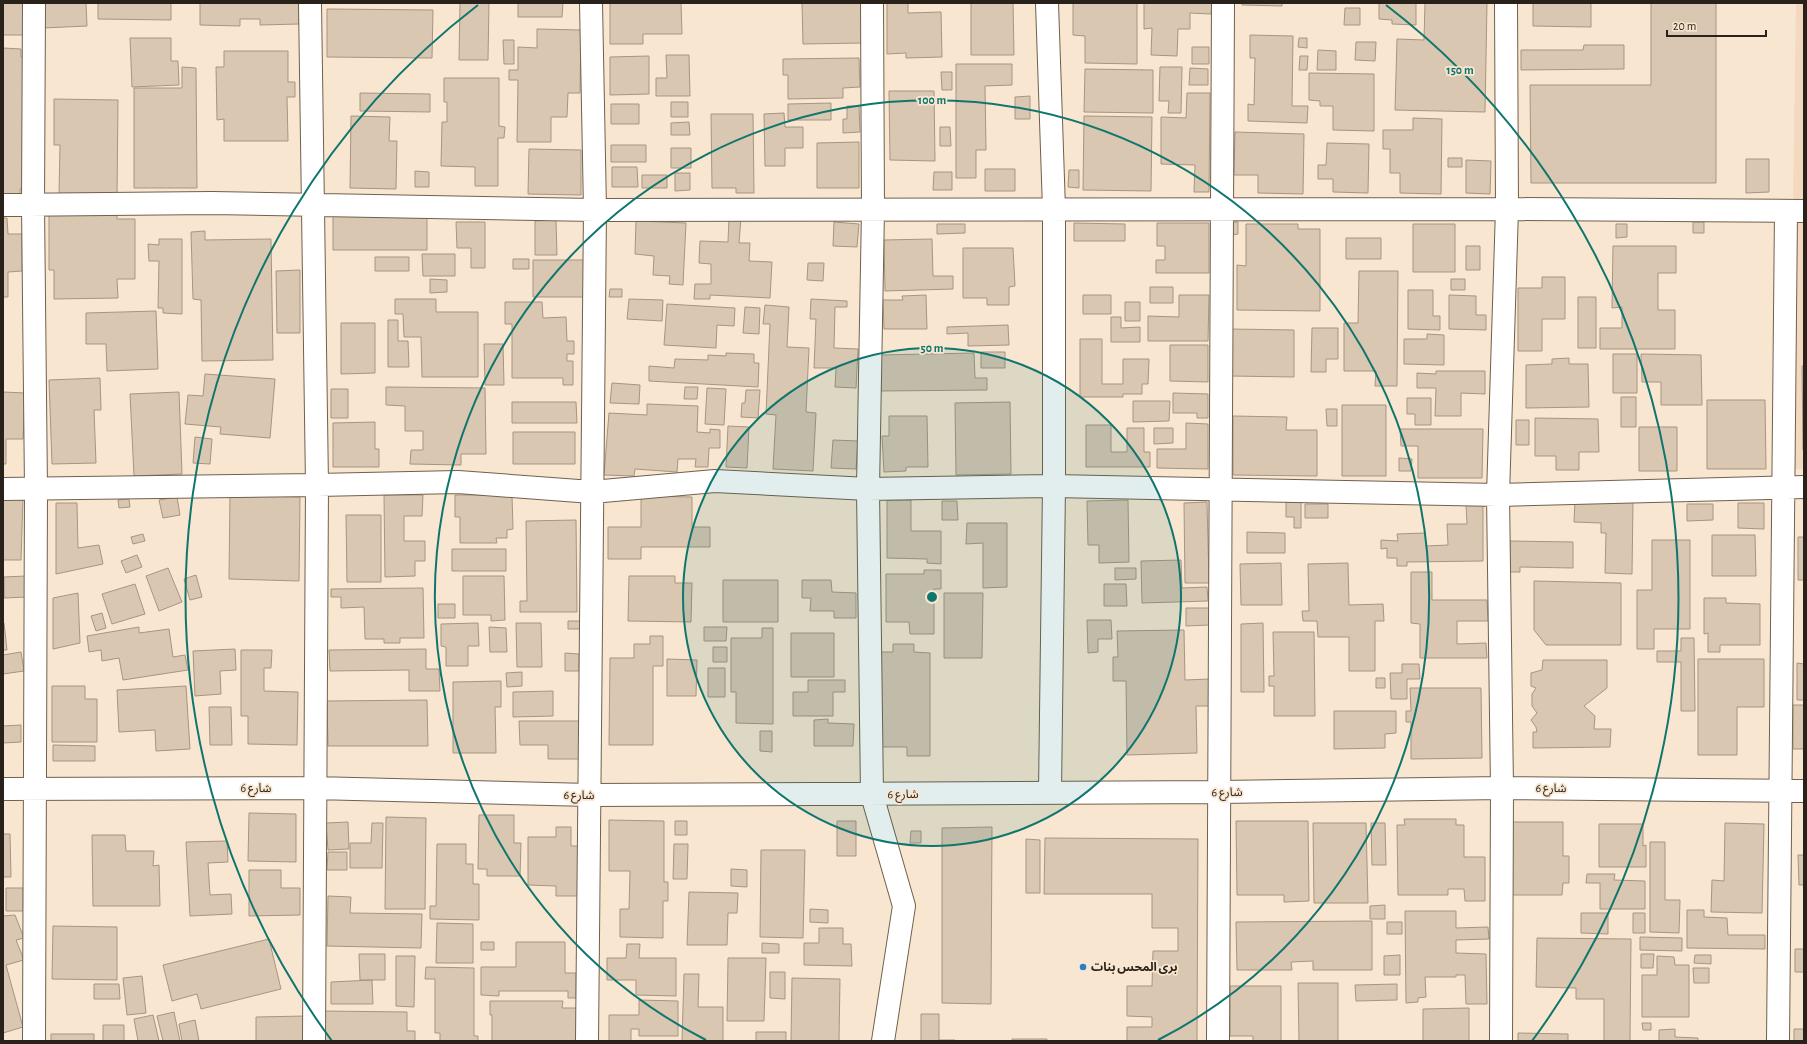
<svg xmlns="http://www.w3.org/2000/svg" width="1807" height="1044" font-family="'Alegreya Sans','Noto Sans Arabic',sans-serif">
<rect width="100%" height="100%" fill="#f9e6d1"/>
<path fill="#f2d9bf" d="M1796,3H1804V469H1789Z"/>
<path fill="#dac7b2" stroke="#a79581" d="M3,3H30V35H3Z
M42,3H86L87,26L43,28Z
M98,3H171V20L98,19Z
M200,3H299V24L260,25V19H240V26L200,25Z
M460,3H489L488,60H459Z
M518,3H563L562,17H518Z
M610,3H681L682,34H643V44H610Z
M802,3H861L862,43L803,44Z
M887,3H908V13L941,12L942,57L906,58V53L887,54Z
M971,3H1013L1014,55H971Z
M1073,3H1137V64L1085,63V36L1073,35Z
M1144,3H1212L1211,14L1190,13V29H1178L1177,56L1151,55L1152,28L1144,29Z
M1242,3H1282V6L1242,5Z
M1379,3H1416V25L1392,24V20L1379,19Z
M1425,3H1487L1485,112L1395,110L1397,39L1424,40Z
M1533,3H1591V27L1533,26Z
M1651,3H1716V183H1531L1530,85H1651Z
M1345,8H1360V25H1344Z
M327,9L433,10L432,58L327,57Z
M537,29L581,30L580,93H568L567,117H551V142H517L518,80H509V70H518V47L537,48Z
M1250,35L1293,36L1292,106H1308L1307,123L1248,121V104L1254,105L1255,58H1250Z
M130,38H171V61H178L179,85L132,87Z
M1299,38H1307V48L1298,47Z
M503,40H514V64H504Z
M1356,42H1376L1375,61L1355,60Z
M1584,45H1624V69L1521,70V50H1583Z
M1192,47H1209V64H1192Z
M3,48L21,49V57H29L28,189H20V195H3Z
M1318,50L1336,51V70H1317Z
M224,51H288V82H295V97H287L288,141H224V119L217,120L216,67H224Z
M666,55H689L690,96H656V78H667Z
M649,56V94L610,95V57Z
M1300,56H1308L1307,70H1299Z
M859,58L860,87L843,88V98L788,99V75H783V59Z
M956,64H1012V85L985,86L986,150H976V178H956Z
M182,67L196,68L197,188H134V88H182Z
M1160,67H1182L1181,113H1168L1169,101H1159Z
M1190,68L1208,69V85H1189Z
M1085,69L1153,70V113L1084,112Z
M941,72H952V90H942Z
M1309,73L1374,74V131L1333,130V106H1320V101L1309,100Z
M444,78H499V126L505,127L504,138H498V186H475V167L441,166L442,122H447V102H444Z
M889,91H934L935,161L890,160Z
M360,93L430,94V112L360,111Z
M1187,93H1210L1209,192H1194L1195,165L1161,164V117L1186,118Z
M1030,96V119H1015V97Z
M54,99L118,100L117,196L59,195L60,145H54Z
M671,102H688V117H671Z
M831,103V120H788V104Z
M611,104H639V124H611Z
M847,106H859L860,132L843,133V119H847Z
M784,113L785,127H803V148H785V166H765L764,114Z
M711,114H753L754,193H736V188H712Z
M351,116L390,117L389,141H397L396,189L350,188Z
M1084,116L1152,117L1151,191L1083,190Z
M1413,118L1442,119L1441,194L1400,193V173H1390V149H1383V130H1413Z
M689,122L690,135H671V123Z
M940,127H950L951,146H940Z
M1235,132L1304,134L1303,194L1258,193V175H1234Z
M859,142V188H817V143Z
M1327,143L1369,144L1368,193L1333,192V179H1318V165H1326Z
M611,145H646V162H611Z
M671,148H691V168H671Z
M529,149L581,150V195L528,194Z
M1448,158H1462V167H1448Z
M1746,159H1769V192L1746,193Z
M1466,160L1491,161L1490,194L1466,193Z
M612,167H637L638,187H612Z
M985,169H1015V191H985Z
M1069,170H1079V188L1068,187Z
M415,171L429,172V187H415Z
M934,172H952V190H933Z
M675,173H690V190L675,191Z
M642,175H667V188H642Z
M117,211V219H135V279H117L118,298L54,299V270H49V212Z
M427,211V250H333V212Z
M729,217L741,218L739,243H750L749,261L772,262L770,298L710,295V299H694L695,284H711V264L699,263L700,241L728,242Z
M3,218H7L8,234H22V271L8,272V297H3Z
M556,220L557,255H535V221Z
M636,221L686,223L683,285L669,284L670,276L653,275L654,256L635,254Z
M456,222H485V268H471V248H457Z
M834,222L859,224L857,247L833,246Z
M1231,222H1238V234L1231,235Z
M1693,222H1704V233H1693Z
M1074,223L1125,224V241H1074Z
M1157,223H1209V273H1156V260H1165V246H1157Z
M937,224H965V233L937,234Z
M1246,224H1298V229H1320V311L1237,310V265L1246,266Z
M1413,224H1455V272H1413Z
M1616,224H1627V237L1616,238Z
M205,231V240L271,239L273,360L202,361L201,300L193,299L191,232Z
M1346,238H1381V259H1346Z
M159,239H182V314L163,313V308H158L159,261H149L148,244L159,245Z
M932,239L933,276H953V289L885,291L884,240Z
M1466,246H1480V270H1466Z
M1613,246H1676V273H1658V310H1675V349H1600V328H1622V307L1612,308Z
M963,248H1013L1015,286L1009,287V305H987V298H963Z
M422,254H455V276H423Z
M375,257H409V271H375Z
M513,259H529V269H513Z
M533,260H585L586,297H533Z
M808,263H824L823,281L807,280Z
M300,270V333H277L276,271Z
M1359,271H1398L1397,386H1375L1376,371H1344V323H1358Z
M1542,277H1565V319H1542V351H1518V288H1542Z
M430,279L447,280V292L430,293Z
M1451,279H1465V290H1451Z
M1150,287H1173V303H1150Z
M610,289H622V297H609Z
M1408,290H1433V316H1440V330L1408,329Z
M926,295L927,329H884L883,300H903L902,296Z
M1083,295H1111V314H1083Z
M1179,295H1209L1208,341H1148V316L1179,317Z
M1449,295L1476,296V315H1486V330L1449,329Z
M1578,297H1596V348H1578Z
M395,299H436V312H478V377H422L421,337H404L403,314H395Z
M629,299L663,300L662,321L627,319Z
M811,299L847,301V307H835L834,348L858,349L856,388L835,387L836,368H814L816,319H810Z
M505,302H542L543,318L566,317L567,341H574V354H567V361H573V385H563V378H512V324H505Z
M1125,302H1140V321H1125Z
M667,304L735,308L734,326L717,325L716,348L664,345Z
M765,305L789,307L787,347L809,348L806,412L816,413L813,471L773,469L776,415L766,414L770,324H763Z
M745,307L760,308L759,334L743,333Z
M156,311L158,369L107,371L106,344H86V313Z
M1111,317H1121V328L1140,327V342H1111Z
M388,320H398V341H408L409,367H388Z
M341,323H375V373L341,374Z
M1008,325L1009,345L968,346V333L947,334V327Z
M1312,328H1338V359H1326V372H1311Z
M1231,329L1294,330V377L1231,376Z
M1427,334L1444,335V365L1404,364V339H1427Z
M1080,339H1102V384H1123V359H1149L1148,384H1142V394H1123V397H1080Z
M484,344H503L504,385H485Z
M1170,345H1208V382L1170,381Z
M981,352H1005V368H981Z
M726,353L754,354V363H759L758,387L649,381V366L674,368L675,359L708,360V355L726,356Z
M974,353L975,378H987V390L881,391L880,355Z
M1613,354H1637V393H1613Z
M1641,354L1701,355L1702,405H1661V382H1642Z
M1569,358V364H1588L1589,407L1526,408V365L1552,364V359Z
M1802,366H1804V450H1803Z
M1436,371H1485V394L1461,393V416H1435L1436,388H1417V373L1436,374Z
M205,374L275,379L270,438L220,434L221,427L185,424L188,395L203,396Z
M100,378L101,410H94L96,463L52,464L49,380Z
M612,383L640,385L639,404L610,403Z
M386,387L485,388L486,454H461V465L410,464L411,450H423V431H405V406L386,405Z
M685,387H698L697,399H684Z
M707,388L726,389L724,425L705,424Z
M331,389H348V418H331Z
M746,390H760L758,418L741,417L742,403H745Z
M3,392L25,393L23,439H6V464H3Z
M179,392L182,474L134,476L130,394Z
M1173,393L1208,394V418H1197V413H1173Z
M1621,397H1636V427H1621Z
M1407,398H1431V425H1415V414H1407Z
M1707,400H1765L1766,469H1707Z
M1133,401H1170L1169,421L1133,422Z
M512,402H576L577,423H512Z
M1010,402L1011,474L956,475L955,403Z
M647,404L698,406L697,432L710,433V429L720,430V448H709L708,467H695L696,459H678L677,472L635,469L634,476L604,475L609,413L647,415Z
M1342,405H1386V476H1342Z
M1326,409H1337V426H1327Z
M889,416H927L928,467H906V471L884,472L882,436H889Z
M1233,416L1287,417L1286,430H1317V476L1233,475Z
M1535,418L1598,419L1599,452H1579V470H1556V456H1535Z
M1516,420H1529V445H1516Z
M375,422V449H379V467H333V423Z
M1186,423L1208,424V469L1157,468V449H1186Z
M1086,425H1111V452H1127V428H1144V452H1150V467H1086Z
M728,426L749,427L747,468L726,467Z
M1639,427H1677V471H1639Z
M1154,428H1173V443L1154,444Z
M1400,429H1483L1482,478H1418V446H1401Z
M513,432H575V464H513Z
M195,437L212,439L210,464L193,463Z
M833,440L858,441L856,469L831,468Z
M1399,458L1412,459L1411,471H1399Z
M230,495L300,497L299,581L229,579Z
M384,495H423L422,516H404V541H425V561H415V576L385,577Z
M455,495H512L513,529L507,530V538H496L497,543H460V517H455Z
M641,496L692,497V527H710V547H641V559H608V527H641Z
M3,497H23L21,560H3Z
M177,497L180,515L163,518L159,500Z
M129,499L130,507L119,508L118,500Z
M887,500H911V531H941V564L927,563V559L887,558Z
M1128,500L1129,562L1099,563V545H1088L1087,501Z
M1575,500L1633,502L1632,574L1605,573L1606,533H1601V523L1574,522Z
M942,501H957L958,520H942Z
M1207,502L1209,583H1185L1184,503Z
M1286,502H1301V528H1294V517H1286Z
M56,503H77L78,548L99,545L103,564L56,574Z
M1738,503H1764V529L1738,528Z
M1305,504H1328V518H1305Z
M1466,504H1483V561L1407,562V566H1397V558H1387V548L1381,549V540L1398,541L1397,534L1425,533L1426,546L1448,545L1447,524H1467Z
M1687,504H1713V520L1687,521Z
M346,515H381V582H347Z
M576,520L577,612H520V601H527L526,521Z
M967,523H1007V587L983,588V543L966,544Z
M1247,532L1285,533V553H1247Z
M143,534L145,541L133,544L131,537Z
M1712,535H1755L1756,576H1712Z
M1798,537H1804V580H1798Z
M1652,540H1690V629H1654V649H1637V590H1652Z
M1510,541L1573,542V568L1520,567V572H1509Z
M452,549H506V571H452Z
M137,555L142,567L126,573L121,561Z
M1181,560L1182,588L1207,587L1208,601L1142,603L1141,561Z
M1281,563L1282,605H1241L1240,564Z
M1348,563L1349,605L1383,604L1384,621H1375V671H1349V637H1318L1317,621H1303L1302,611H1309L1308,564Z
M168,568L182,602L159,611L146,576Z
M1115,568H1136V579L1115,580Z
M924,570H941V589H934V634H910L909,622H886V574H924Z
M1411,572H1432V600H1487L1488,621H1457V644L1486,643L1487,658H1420V624L1411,623Z
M196,575L202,597L190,600L184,579Z
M26,576L27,597L4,598V577Z
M463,576H504L505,620L491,621V615H463Z
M629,576H675V583H692L691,622L628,621Z
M723,580H778V622H723Z
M802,580H831L832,592L856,593V618H834V611H810L811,598H802Z
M1534,581L1621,583V645H1546L1534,630Z
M135,584L145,614L112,624L102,594Z
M1104,584H1126L1127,606H1104Z
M423,588L424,638H400V643H384V639H365L364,607L341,608V597H331V589Z
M78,593L80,643L53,649V598Z
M944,593H983L982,658H944Z
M1704,598H1726V603L1760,604V645H1720V652H1708V633L1704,634Z
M438,604H455V618H438Z
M1186,608H1209V625L1186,626Z
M102,613L106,628L96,631L91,616Z
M1087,620H1111L1112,639H1098V652L1088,653Z
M568,621H581V629H568Z
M3,623H4L7,650H3Z
M478,623L479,646H468V666H446V647L441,646V624Z
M516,623H541L542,667H517Z
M1263,623L1264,692H1241V624Z
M139,627V633L169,629L173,657L185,655L188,670L123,680L119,658L102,661L101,650L89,652L87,636Z
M489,627L506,628L507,652H490Z
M704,627H727L726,641H704Z
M762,628H773V724L736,723V692H731V638H762Z
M1184,630L1185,680L1209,679V706H1196L1197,753L1127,755L1126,681H1113V657H1118L1117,631Z
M1273,632H1314L1315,716H1274V686H1269V676H1274Z
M791,633H834V677H791Z
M650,636H663V666H653V745H609L610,658H634V644H650Z
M1681,638H1694L1695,711H1681V662H1657V651H1681Z
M893,644H914V652L930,653V756H907V747H882V710H876V652H893Z
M713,647H727V662H713Z
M235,649L236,670L220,671L221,694L195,696L193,651Z
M426,649V669H439L440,691H409V670L330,671L329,650Z
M241,650H272L271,668H264V691L298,692L297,745L248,744V716H241Z
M21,652L24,671L3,674V655Z
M565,653L579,654V671H565Z
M667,659L697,660L696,696H667Z
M1698,659H1764V707H1737V755H1698Z
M1543,660H1607V688L1584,706L1595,716L1594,729H1611L1610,747L1533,748V732H1537L1536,727L1531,720L1537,713L1532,706V694L1536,688L1531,686V673L1542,670Z
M1797,663L1804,664V700H1797Z
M1402,664H1419L1420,679H1407V699H1391L1390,673H1402Z
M708,668H725V697H708Z
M522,672V686L507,687L506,673Z
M1376,678H1385V688H1376Z
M808,680H845V692H833V716H793V692H808Z
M501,681V707H495L496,753H453V682Z
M52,686H85V699H97V742H52Z
M186,686L190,749L156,751L155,730L119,732L117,690Z
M1410,688H1481L1482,758L1411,759V722H1406V711H1411Z
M553,691V716L513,717V692Z
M427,700L428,746H328L327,701Z
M1793,705H1804V749H1793Z
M209,707H231L232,745H210Z
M1334,711H1396V733L1385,734V748L1334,749Z
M828,719V723L854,724L853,746H814V720Z
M519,721H580V759H548V745H520Z
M21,725V742L3,743V726Z
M760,731H772V752L760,751Z
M53,745L95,746V761H53Z
M249,813L296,814V862L248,861Z
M479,815H514V843H521L520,876H487V869H478Z
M386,817L426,818L425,909H385Z
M1404,819H1456V825H1464V857H1485V901H1465L1464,889H1448V895H1398L1397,825H1405Z
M609,820L664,821V882H668V901H663V938L620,937V909H629L630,871H609Z
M675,821H687V835H675Z
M837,821H856V856H837Z
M1236,821H1308L1309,901L1284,902V895H1237Z
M348,822L349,849L328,850L326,823Z
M1511,822H1563V856H1569V883H1563L1562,895H1511Z
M372,823H383L382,868H350V843H371Z
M1313,823H1366L1368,903H1314Z
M1371,823H1385L1386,865H1372Z
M1725,823L1764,824L1762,913L1711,912L1712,880L1724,881Z
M1599,824H1643V846L1646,845V867H1599Z
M556,827H571V846H579V896H556V886L528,885V837H556Z
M992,827L991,1004L942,1003V828Z
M911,831H921V843H910Z
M3,834H10L11,877H3Z
M92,835H125L126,851H154L153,866L159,865L160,906H93Z
M1045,838L1198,839L1197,1041H1127V1027H1152V1017L1127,1016V986H1152L1153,951H1178V928H1152V894H1044Z
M1026,839L1040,840V893H1026Z
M227,841L228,862L208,863L210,895L231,894L232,914L190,916L186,842Z
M1650,842H1665V900H1680L1679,933L1650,932Z
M437,844H466V864H473V884H479V920L430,919V906H436Z
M674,844H688L687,879H673Z
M761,850H805L803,938L760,937Z
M328,852H347V870H327Z
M1798,855H1804V885H1799Z
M731,869L747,870V887L731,886Z
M249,870H281V888H300V915L249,916Z
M1587,874H1615L1614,880L1645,881V909H1600V883H1586Z
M6,888H23V911H6Z
M689,892L738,893L737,913H728L727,945H687Z
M328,896L351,897L350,913L422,914L421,948L327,946Z
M1385,905V919H1370V906Z
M810,909L828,910V923L810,922Z
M1687,910H1704V917L1727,918L1728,935H1765V949L1687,948Z
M1405,911H1456V928L1488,927L1489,939L1456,940V953L1486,954L1487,1004H1466L1465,975H1456V977H1425L1426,997L1418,998V1002L1406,1003Z
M1581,913H1608V934L1581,933Z
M1633,913H1645V933H1633Z
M15,915L24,938L16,940L24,960L6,965L23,1027L3,1033V916Z
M1372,921V970H1313V961L1291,962L1292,970H1237L1236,922Z
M1387,922H1402V934H1387Z
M437,923L473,924V963H436Z
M53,926L117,927V980L52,979Z
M819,928H843V944H851L852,966L804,965V943H819Z
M1640,937L1682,938V951L1640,950Z
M1537,938L1631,939L1630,1041H1604V999H1576V988L1536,987Z
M269,939L281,989L201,1009L197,994L172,1001L163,965Z
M481,942H494V950H481Z
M516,942H565V973H576V998H568V991H499V996L481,995V967H516Z
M762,943L779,944V953H762Z
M627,944H640L639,958H676V996L636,995V980H607V958H626Z
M1795,949H1804V972H1795Z
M359,954H385V980H360Z
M1641,954H1654L1653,968H1641Z
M1400,955V975H1384V956Z
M1695,955H1711V964L1694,963Z
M396,956H415L414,1007L396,1006Z
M1657,956L1674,957L1675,965H1689V1017H1642V975H1657Z
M728,958H766L764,1021H727Z
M426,967L474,968V1036H478V1041H440V1033H435V979H425Z
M1693,968H1709V983H1694Z
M770,972H785V999L770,998Z
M684,974H699L698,1007H723V1041H682Z
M142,976L146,1013L127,1015L123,978Z
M792,978L840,979L839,1041H791Z
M372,980L373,1004H331V982Z
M1298,983H1338V1041H1299Z
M94,984H119L120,999H94Z
M1397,984V1000L1356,1001L1355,985Z
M1230,986H1281V1041H1253V1036H1230Z
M639,1000L678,1001V1036H639V1029H631V1041H609V1015H639Z
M490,1001H563L562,1008H577V1041H492V1015H490Z
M1469,1008V1041H1423V1009Z
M323,1011L407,1012V1031H415V1041H323Z
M174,1012L180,1041H163L157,1016Z
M921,1014H939V1040H955V1041H921Z
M153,1015L159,1041H138L134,1019Z
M305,1016V1041H256V1017Z
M195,1020L199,1041H182L179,1024Z
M1642,1023H1651V1030H1643Z
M103,1025H124V1041H103Z
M1675,1029V1037L1698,1038V1041H1659V1030Z
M1794,1029H1804V1041H1794Z
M756,1032H786V1041H756Z
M1518,1033L1568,1034V1041H1518Z
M51,1034H94V1041H51Z
M1012,1039H1047V1041H1012Z"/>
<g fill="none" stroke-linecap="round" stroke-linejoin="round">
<g stroke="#70604d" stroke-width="24">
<path id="minor" d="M34,3L33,205L36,489L34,1041
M310,3L317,485L314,1041
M872,3L873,210L868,489L872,795L904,906L883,1041
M1047,3L1054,209V486L1050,792
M3,205L212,203L595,210L1507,209L1804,211
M3,489L317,485L458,482L592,492L715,481L868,489L1054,486L1498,495L1804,487
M3,789L315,788L590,795L1221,792L1502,788L1804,791
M587,1041L595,210L591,3
M1218,1041L1223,3
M1501,1041L1502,788L1498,495L1507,209L1506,3
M1778,1041L1786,211"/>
</g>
<use href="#minor" stroke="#fff" stroke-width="22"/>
</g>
<circle cx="932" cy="597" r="249" fill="#0f766e" fill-opacity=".12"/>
<g fill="none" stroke="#0f766e" stroke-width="2">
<circle cx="932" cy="597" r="249"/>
<path d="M706 1040A497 497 0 1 1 1158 1040"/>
<path d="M332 1041A746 746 0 0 1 478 5M1386 5A746 746 0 0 1 1532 1041"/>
</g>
<circle fill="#277ecb" stroke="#f9e6d1" stroke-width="1.5" cx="1083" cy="967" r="4"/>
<g text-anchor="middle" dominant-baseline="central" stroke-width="3.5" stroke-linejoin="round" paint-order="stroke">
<g font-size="12" fill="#29221a" stroke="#f9e6d1">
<text x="256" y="788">شارع 6</text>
<text transform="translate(1551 788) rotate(1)">شارع 6</text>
<text transform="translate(1227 792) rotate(-1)">شارع 6</text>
<text transform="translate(903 794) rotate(-1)">شارع 6</text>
<text transform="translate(579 795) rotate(1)">شارع 6</text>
</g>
<g font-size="12" font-weight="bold" fill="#29221a" stroke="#f9e6d1" text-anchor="start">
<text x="1091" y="967">برى المحس بنات</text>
</g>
</g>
<circle cx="932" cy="597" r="6" fill="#0f766e" stroke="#f9e6d1" stroke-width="2"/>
<g font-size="12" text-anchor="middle" font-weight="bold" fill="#0f766e" stroke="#f9e6d1" stroke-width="3.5" stroke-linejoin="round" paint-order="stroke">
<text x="1460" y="74">150 m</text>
<text x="932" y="104">100 m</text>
<text x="932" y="352">50 m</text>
</g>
<rect width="1807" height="1044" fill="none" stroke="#29221a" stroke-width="8"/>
<path d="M1667 30v6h99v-6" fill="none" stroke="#29221a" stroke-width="2"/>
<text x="1673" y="30" font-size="12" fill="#29221a" stroke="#f9e6d1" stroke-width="3" paint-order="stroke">20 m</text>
</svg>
